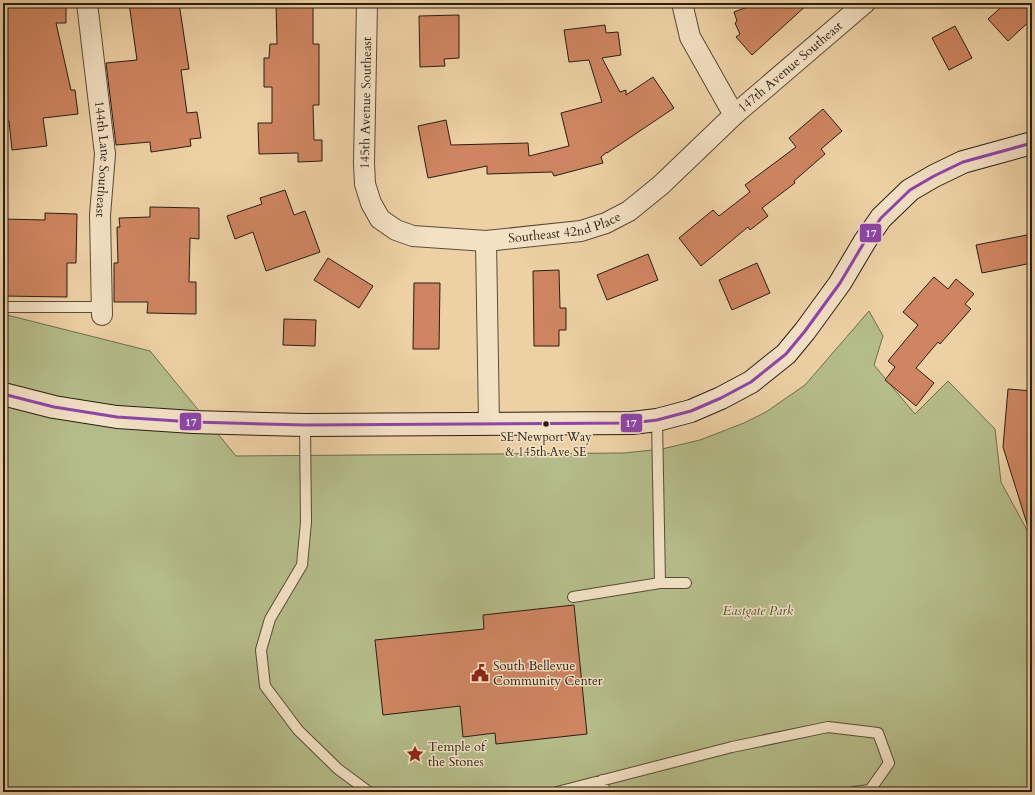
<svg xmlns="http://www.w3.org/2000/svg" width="1035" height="795" font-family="Cardo,serif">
<rect width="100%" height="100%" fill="#edd1a5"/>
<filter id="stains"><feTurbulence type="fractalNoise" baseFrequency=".005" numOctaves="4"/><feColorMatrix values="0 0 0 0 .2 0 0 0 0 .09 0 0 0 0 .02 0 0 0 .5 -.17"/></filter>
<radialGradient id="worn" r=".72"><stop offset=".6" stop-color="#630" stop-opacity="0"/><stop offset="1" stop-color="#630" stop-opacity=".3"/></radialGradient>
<path fill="#b4bc89" stroke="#6e6d4f" d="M869,311L883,336L874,365L915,414L948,381L995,429L1001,482L1027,530L1032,534V792H3V314L150,351L236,456L624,453L662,449L700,440L744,423L766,412L805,385Z"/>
<path fill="#cf8561" stroke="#281e15" d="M3,3H66V23H56L71,90H75L78,114L43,118L47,146L12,150L9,121L3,122Z
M129,3H179L189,69L181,70L187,113L197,112L201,138L190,139L191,146L151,152L150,142L116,145L106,63L137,60Z
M276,3H313V44H319V105H313L314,140H322V161L298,162V153L259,154L258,123H272V87H264V58H269L270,44H277Z
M758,3H809L752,55L736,37L740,34L735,23L737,21L734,12Z
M1006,3H1032V19L1008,41L988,19Z
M459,15V58L444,59L445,66L420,67L419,16Z
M605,25L606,33L618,32L621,55L602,58L620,92L626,90V95L653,77L674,108L607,153V152L601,157L603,163L554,176L552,172L487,174V166L428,178L418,126L446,120L451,145L528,143L529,156L569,146L561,113L602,102L589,60L569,62L564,30Z
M955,26L972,58L949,70L932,38Z
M823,109L842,131L821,149L825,154L794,181L795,183L762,208L768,216L750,230L748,227L701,266L679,238L713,210L719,216L750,192L745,185L796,147L789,138Z
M285,190L294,215L305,211L320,252L266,271L253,232L235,239L227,216L262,204L260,198Z
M150,207L199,208V239L190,238L189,282H196V314L147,313L148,302H114V263H118L117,227H120L119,218L150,217Z
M45,213L77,214L76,263H67V297L3,296V219L45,220Z
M1032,234V263L982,273L976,245Z
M648,254L658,280L607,300L597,275Z
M328,258L373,286L359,308L314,280Z
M757,263L770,293L732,310L719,280Z
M559,270L560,308H566V330H559V346H534L533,271Z
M934,277L948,289L956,279L974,294L965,304L971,309L940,344L938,342L916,368L934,383L916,406L885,380L895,367L888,361L918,325L903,312Z
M414,283H440L439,349H413Z
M284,319L316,320L315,346L283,345Z
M1008,389L1032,391V418L1028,461L1032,460V527H1028L1003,447Z
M574,605L587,734L496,744L495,733L463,737L460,706L383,715L375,640L484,629L483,615Z"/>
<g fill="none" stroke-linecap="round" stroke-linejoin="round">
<g stroke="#594b39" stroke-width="12">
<path id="lane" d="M3,307H102
M657,420L660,583
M305,425L306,522L302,565L270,619L261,650L265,686L298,730L338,769L369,792
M573,597L660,583H686
M602,780L605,792
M557,792L732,747L828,727L878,733L889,763L870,790L854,792"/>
</g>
<g stroke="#594b39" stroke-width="22">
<g id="street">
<path id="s1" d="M87,3L105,154L100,215L102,315"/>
<path id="s2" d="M367,3L364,163L365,184L371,203L380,219L396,230L413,236L486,241L581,231L606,223L629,211L661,185L734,115L865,3"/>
<path d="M682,3L690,37L734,115"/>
<path d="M486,241L489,423"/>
</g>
</g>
<g stroke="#281e15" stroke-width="24">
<path id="secondary" d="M3,394L54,407L117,417L193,422L305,425L632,423L657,420L691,411L721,398L751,382L786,354L805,331L840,283L865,241L881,218L910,190L934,176L963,162L1032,143"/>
</g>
<use href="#lane" stroke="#f3e1c4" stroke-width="10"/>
<use href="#street" stroke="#f3e1c4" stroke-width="20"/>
<use href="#secondary" stroke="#f3e1c4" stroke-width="22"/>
<g stroke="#f3e1c4" stroke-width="6">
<path id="bus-1" d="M3,394L54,407L117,417L193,422L305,425L632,423L657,420L691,411L721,398L751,382L786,354L805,331L840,283L865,241L881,218L910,190L934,176L963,162L1032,143"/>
</g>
<use href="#bus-1" stroke="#8e44ad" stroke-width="3"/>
</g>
<defs>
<g id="civic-bare" transform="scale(1.38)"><path d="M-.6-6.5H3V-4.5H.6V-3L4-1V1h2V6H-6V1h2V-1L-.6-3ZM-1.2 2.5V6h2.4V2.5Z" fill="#8f2418" stroke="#f3e1c4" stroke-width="2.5" paint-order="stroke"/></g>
<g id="sight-bare" transform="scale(1.38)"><path d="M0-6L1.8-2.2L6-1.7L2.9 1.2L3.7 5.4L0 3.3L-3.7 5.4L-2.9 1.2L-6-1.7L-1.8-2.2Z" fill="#8f2418" stroke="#f3e1c4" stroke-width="2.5" paint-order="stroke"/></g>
</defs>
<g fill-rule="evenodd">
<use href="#civic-bare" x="480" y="673"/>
<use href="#sight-bare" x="415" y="754"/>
</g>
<circle fill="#281e15" stroke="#f3e1c4" stroke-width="1.5" cx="546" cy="424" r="3.5"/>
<g text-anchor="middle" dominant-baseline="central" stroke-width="3" stroke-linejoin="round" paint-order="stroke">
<g font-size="12" fill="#281e15" stroke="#f3e1c4">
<text x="546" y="437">SE Newport Way<tspan x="546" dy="15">&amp; 145th Ave SE</tspan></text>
</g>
<g font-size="13" fill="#281e15" stroke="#f3e1c4">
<text stroke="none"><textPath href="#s2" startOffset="694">147th Avenue Southeast</textPath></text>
<text transform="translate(366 103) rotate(-89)">145th Avenue Southeast</text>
<text stroke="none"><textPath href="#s1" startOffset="157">144th Lane Southeast</textPath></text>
<text stroke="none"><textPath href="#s2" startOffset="410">Southeast 42nd Place</textPath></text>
</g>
<g font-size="13" font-style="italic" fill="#524d38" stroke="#f3e1c4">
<text x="758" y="611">Eastgate Park</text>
</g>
<g font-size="13" fill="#281e15" stroke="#f3e1c4" text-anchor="start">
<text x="493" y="666">South Bellevue<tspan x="493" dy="15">Community Center</tspan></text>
<text x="428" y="747">Temple of<tspan x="428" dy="15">the Stones</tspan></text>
</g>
</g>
<g stroke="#f3e1c4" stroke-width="1.5">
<rect x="859" y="223" width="23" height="20" rx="4" fill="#8e44ad"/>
<rect x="179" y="412" width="23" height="19" rx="4" fill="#8e44ad"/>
<rect x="620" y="413" width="23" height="20" rx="4" fill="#8e44ad"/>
</g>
<g font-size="11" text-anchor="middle" font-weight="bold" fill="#fff">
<text x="871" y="237">17</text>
<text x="191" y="426">17</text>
<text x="631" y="427">17</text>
</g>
<rect width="1035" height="795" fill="none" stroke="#edd1a5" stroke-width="16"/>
<rect x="4" y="4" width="1027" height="787" fill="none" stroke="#281e15" stroke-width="2"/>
<rect x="8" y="8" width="1019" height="779" fill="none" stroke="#281e15"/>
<rect width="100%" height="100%" filter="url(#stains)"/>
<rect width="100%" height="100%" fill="url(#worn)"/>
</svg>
